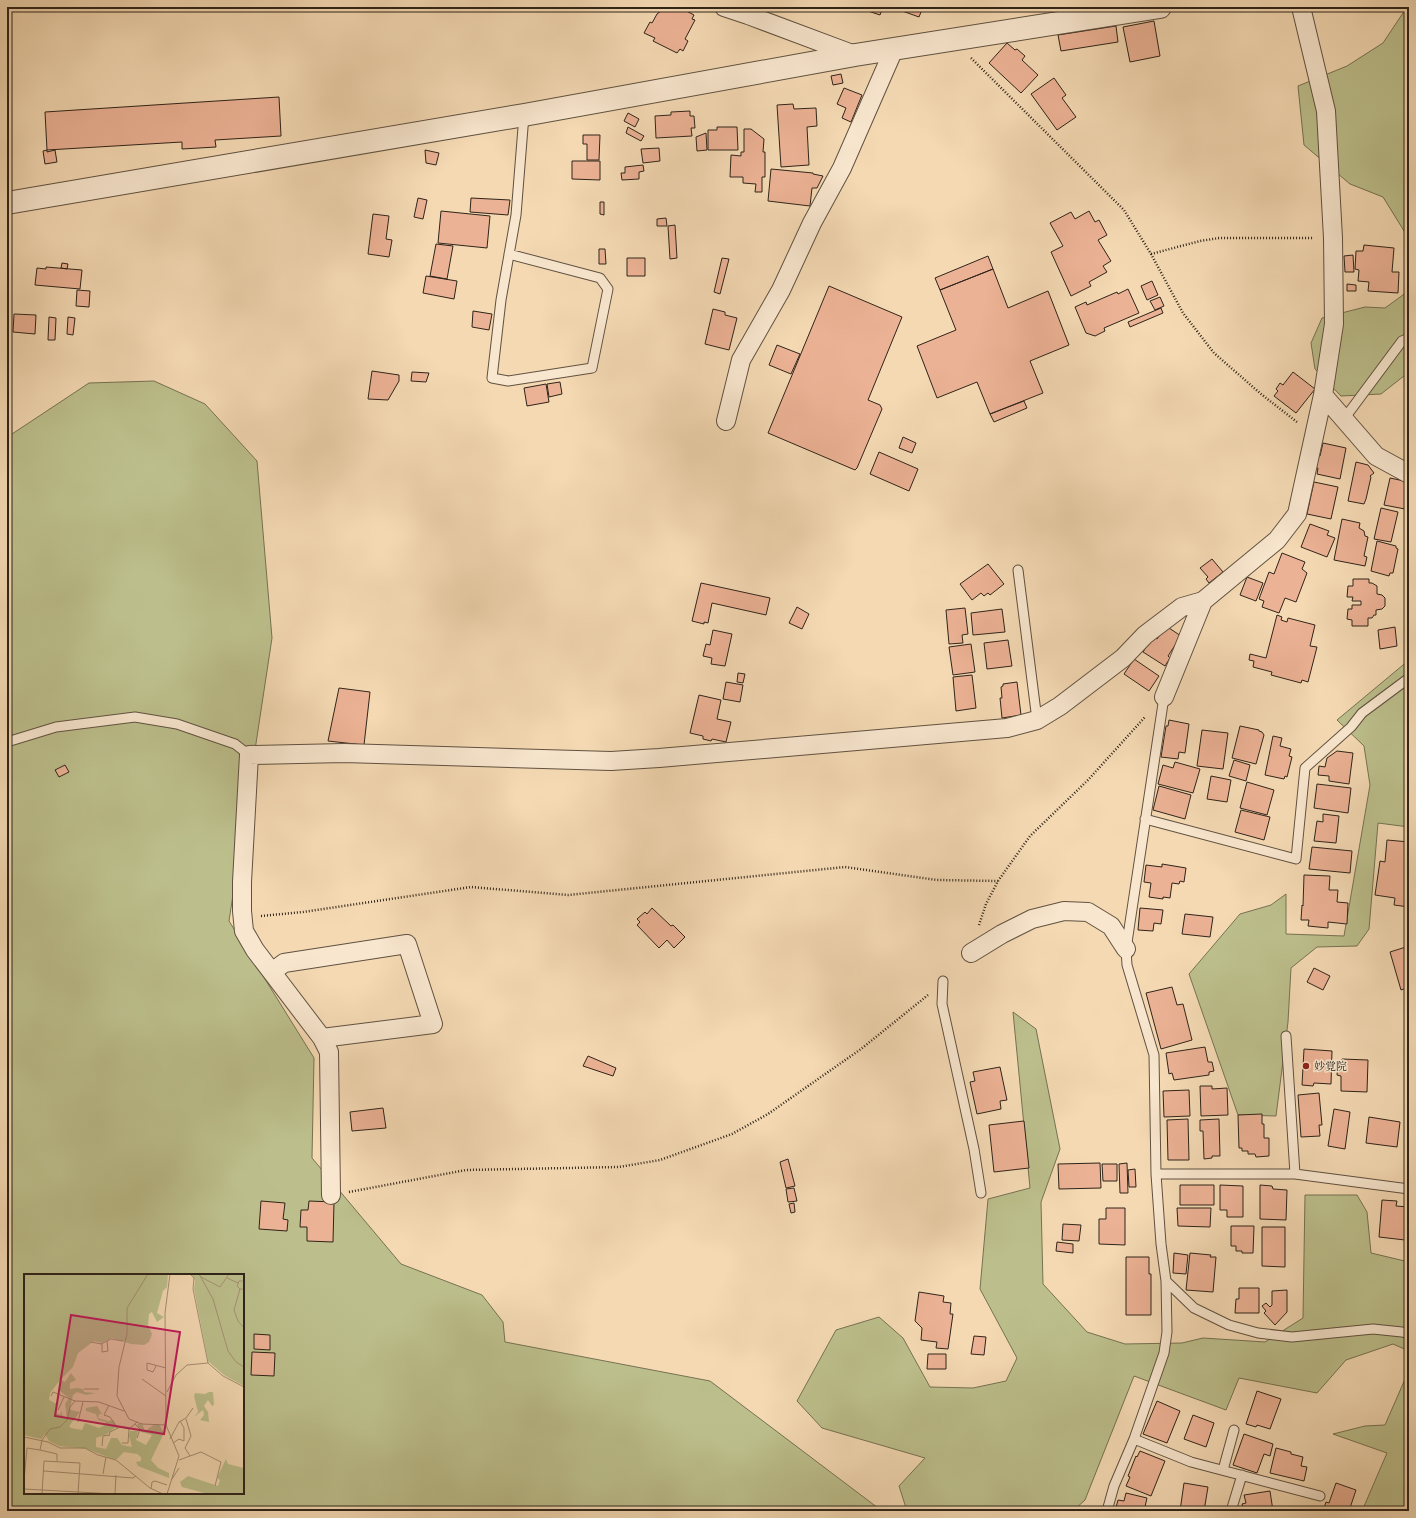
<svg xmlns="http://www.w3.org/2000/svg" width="1416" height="1518" font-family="'Libre Caslon Text','Noto Serif JP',serif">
<rect width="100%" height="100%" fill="#f4d9b3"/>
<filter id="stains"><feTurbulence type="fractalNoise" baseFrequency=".005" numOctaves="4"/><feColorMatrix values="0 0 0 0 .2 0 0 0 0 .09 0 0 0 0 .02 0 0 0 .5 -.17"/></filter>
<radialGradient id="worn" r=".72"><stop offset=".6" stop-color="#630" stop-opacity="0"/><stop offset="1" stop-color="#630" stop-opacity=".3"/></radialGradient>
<path fill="#bcbf8c" stroke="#767252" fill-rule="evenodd" d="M1407,7H1409V239L1383,197L1350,184L1304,145L1298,86L1347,66L1383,43Z
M1409,286V372L1381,394L1341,396L1315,369L1311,343L1322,318L1365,307L1385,308L1407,292Z
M154,381L205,404L257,461L272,638L229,921L314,1058L312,1158L401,1264L482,1295L503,1322L505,1342L710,1381L882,1511H7V436L12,434L89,383ZM25,1275H243V1493H25Z
M1409,660V827L1378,823L1369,929L1357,946L1317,947L1291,968L1288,1022L1276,1116L1238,1115L1189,974L1240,914L1271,905L1286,894V934L1344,936L1370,785L1364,746L1337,720Z
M1013,1012L1036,1029L1060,1149L1041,1202L1043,1284L1087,1332L1125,1344L1182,1343L1203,1338L1265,1342L1303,1318L1305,1195H1357L1367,1212L1371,1253L1409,1262V1351L1393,1344L1346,1360L1317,1393L1239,1378L1226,1410L1134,1376L1085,1500L1073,1511H907L899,1486L925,1458L822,1428L797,1401L836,1330L879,1317L903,1338L930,1387L973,1388L1006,1381L1017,1358L980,1289L988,1199L1030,1188Z
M1409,1370V1511H1362L1387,1453L1333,1434L1365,1426L1385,1425Z"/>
<path fill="#ecb295" stroke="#2f2419" d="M666,7H679L694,15L692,19L695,20L685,39L688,41L683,51L680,49L677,53L653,41L655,38L644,33L650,22L652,23L657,14Z
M856,7H883L880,15Z
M891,7H923L919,17Z
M1154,21L1160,56L1130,62L1123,27Z
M1116,26L1118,42L1061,51L1058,35Z
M1007,43L1015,50L1017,49L1025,56L1022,60L1038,75L1021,93L989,63Z
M841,74L843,83L833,85L831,76Z
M1054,78L1066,95L1062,98L1076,117L1057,130L1031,94Z
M844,88L862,95L851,122L842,118L846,108L837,104Z
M279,97L281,136L215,140L216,147L182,149V142L47,150L45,112Z
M793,104L794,109L816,108L817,126L807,127L809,165L781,167L777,105Z
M690,111V116H694L695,128H691L692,136L656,138L655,116L671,115V112Z
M628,113L639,119L635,127L624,121Z
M628,127L644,136L641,141L626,133Z
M717,127H737L738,150H708V130H717Z
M744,129H751L764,139L763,152H765V177H762V192H755L756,184L743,183V177H730L731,155L741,156V152H744Z
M706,133L707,150L697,151L696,137Z
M583,135H600L599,160H587V144H583Z
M659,148L660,161L643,163L641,149Z
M47,150V152L55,150L57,162L45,164L43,151Z
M425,150L439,153L436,165L426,163Z
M572,161H600V180L572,179Z
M643,165L644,171L639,172V179L622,180L621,173H625V167Z
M771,169L813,173V174L823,176L817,188H812L810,206L768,201Z
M418,198L427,200L423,219L414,217Z
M471,198L510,200L508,215L470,212Z
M600,202H604V215L600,214Z
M441,211L490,216L487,248L438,243Z
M1089,211L1095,222L1099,220L1107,235L1098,240L1111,261L1103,266L1107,272L1089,282L1091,286L1071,296L1051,252L1063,246L1050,223L1071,212L1075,219Z
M373,214L389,216L386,239L392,240L389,257L368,254Z
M666,218L667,226H657V219Z
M675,225L677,258L670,259L668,226Z
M436,244L453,246L447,279L430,276Z
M1364,245L1394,248L1392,272H1399L1398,293L1368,291L1369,282L1358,281L1359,270L1355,269L1356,251H1363Z
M599,249H605L606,264H599Z
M1353,255L1354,272H1345L1344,256Z
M988,256L993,269L940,290L935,278Z
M627,258H645V276H627Z
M722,258L729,259L720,294L714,292Z
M62,263L68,264L67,269L61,268Z
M46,267L82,270L80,289L35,285L37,268L46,269Z
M993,269L1008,308L1048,291L1069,345L1030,361L1043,393L990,414L977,382L937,398L917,346L956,330L940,290Z
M426,276L457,281L454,299L423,293Z
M1152,281L1158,295L1147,300L1141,286Z
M1347,284L1356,285V291H1347Z
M829,286L902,317L868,400L880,405L882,409L857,468L855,470L768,433Z
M7,289H8L9,300H7Z
M1128,289L1139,313L1104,328L1105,331L1095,336L1086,333L1075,307L1086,302L1087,305L1117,292L1118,294Z
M77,290L90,291L89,307L76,306Z
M1160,297L1164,306L1155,310L1150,301Z
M1161,308L1163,313L1130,327L1128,322Z
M713,309L725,312V315L737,318L729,350L705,344Z
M473,311L492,314L489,330L472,327Z
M14,314L36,315L35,334L13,332Z
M49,317L56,318L55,340H48Z
M68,317L75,318L73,335L67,334Z
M777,345L800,354L791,374L769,365Z
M372,371L399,375V381L388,400L368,399Z
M412,372L429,373L426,382L411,381Z
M1293,372L1315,389L1296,413L1274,396L1278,391L1276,389L1280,383L1283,385Z
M560,382L562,394L549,397L547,384Z
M546,384L549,402L527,406L524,388Z
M1024,401L1027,408L994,422L990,414Z
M903,437L916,443L912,453L899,448Z
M1323,443L1346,448L1340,479L1317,474L1318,468H1316L1318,456H1320Z
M879,452L918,469L909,491L870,474Z
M1356,462L1368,465L1374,473L1370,476L1371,477L1366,499L1364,504L1348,501Z
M1390,478L1409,482L1407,499L1409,500V508L1405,507V509L1384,505Z
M1314,482L1338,487L1331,519L1307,514Z
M1381,508L1398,512L1391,542L1374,539Z
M1342,519L1360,523L1359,528L1364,531L1365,536L1368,537L1364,556L1367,557L1365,566L1334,560Z
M1310,524L1329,531L1327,535L1335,538L1327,557L1301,547Z
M1377,541L1396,546V548L1398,549L1393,573H1390L1389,576L1371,571Z
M1282,553L1305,562L1302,569L1307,573L1296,602L1285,598L1279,613L1262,607L1264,601L1259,599L1269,572L1274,574Z
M1212,559L1223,572L1209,583L1206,579L1208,577L1200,568Z
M988,564L1004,584L990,595L988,593L984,596L981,593L972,600L960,584Z
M1247,577L1263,583L1256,601L1240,595Z
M1353,579H1369V583H1372L1377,586V594L1382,595L1385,598V606L1382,609L1376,610V615H1374L1372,618H1368V626H1352V620L1347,619L1348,609H1352V605H1361V601H1352L1353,597H1347L1348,586H1353Z
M701,583L770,598L766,615L712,603L708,623L704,622V624L692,621Z
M797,607L809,614L802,629L789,623Z
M965,608L968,634L962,635L963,643L949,644L946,610Z
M1002,609L1005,632L973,635L971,613Z
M1277,615L1282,617L1281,620L1287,622L1288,618L1315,625L1310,646L1317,647L1308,682L1302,680L1301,683L1271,675L1272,672L1253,667L1254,661L1249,660L1250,654L1266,658Z
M1166,626L1181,636L1168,656L1170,658L1165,666L1143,652L1153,636L1157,639Z
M1395,627L1397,646L1380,649L1378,630Z
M713,630L732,634L725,666L711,664L712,658L703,656L706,644L710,645Z
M1008,640L1012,666L987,669L984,643Z
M971,644L975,672L953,675L949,647Z
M1134,659L1159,676L1149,691L1124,674Z
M738,673L745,674L743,683L737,682Z
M972,675L976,708L956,711L953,677Z
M726,682L743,685L740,702L723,699Z
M1017,682L1021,715L1002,718L1000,698H1002L1001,687L1003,686V684Z
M339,688L370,692L364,745L328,741Z
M699,695L721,700L717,719L731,722L726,742L712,739L711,741L703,739V736L690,733Z
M1169,720L1189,724L1185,753L1179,752L1178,759L1161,757L1166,726H1168Z
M1240,726L1259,730V731L1262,732L1264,735L1256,764L1232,758Z
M1202,730L1228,733L1223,769L1197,766Z
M1273,736L1282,738L1280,746L1291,749L1289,756L1292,757L1287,777L1285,776L1284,779L1265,775Z
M1337,751L1353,753L1349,784L1329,781V776L1318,775L1319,766L1325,767L1327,758Z
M1234,760L1250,765L1246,781L1229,776Z
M1175,762L1200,769L1193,793L1158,784L1163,765L1173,768Z
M65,765L69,772L59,777L55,770Z
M1211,776L1231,780L1227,802L1207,799Z
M1247,782L1274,790L1267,815L1240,808Z
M1317,784L1351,788L1348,813L1314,808Z
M1159,786L1191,795L1185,819L1153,810Z
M1241,810L1270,817L1264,840L1235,832Z
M1323,814L1339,816L1336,843L1314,841L1317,821L1323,822Z
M1387,840L1409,842V857L1406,877L1409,878V907L1394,905L1395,898L1375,895L1380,861L1385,862Z
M1312,847L1352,851L1350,873L1309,869Z
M1162,864L1186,868L1184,882L1180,881L1179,884L1172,883L1170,898L1163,897V899L1149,897L1151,883L1144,882L1146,865L1162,867Z
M1304,875L1330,876L1329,890H1338L1337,902L1348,903L1347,924L1328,922V928L1308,926L1309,920H1301L1302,905L1303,906Z
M652,908L671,926L673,925L685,937L674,948L667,940L659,948L637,925L640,922L637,919L645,912L647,914Z
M1140,908L1163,910L1161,924L1154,923L1153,931L1138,930Z
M1185,914L1213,917L1210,937L1182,934Z
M1409,946V987L1401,990L1390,952Z
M1314,968L1330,976L1323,990L1307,982Z
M1172,987L1177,1005L1183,1004L1192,1040L1161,1049L1146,993Z
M1205,1047L1208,1062H1212L1214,1071L1209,1072V1075L1174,1080L1172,1073L1169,1074L1166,1053Z
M1304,1049L1332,1051L1331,1084L1314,1083L1313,1086L1302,1085Z
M588,1056L616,1068L613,1076L583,1066Z
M1342,1059L1368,1060L1367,1092L1341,1091V1076L1337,1075L1338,1065L1341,1066Z
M1000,1067L1007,1100L1000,1101L1001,1109L977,1114L970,1082L975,1081L973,1072Z
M1200,1086H1212V1089L1227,1088L1228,1115L1201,1116Z
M1189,1090L1190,1116L1164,1117L1163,1091Z
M1319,1093L1322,1125H1319L1320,1136L1301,1137L1298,1095Z
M383,1108L386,1128L352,1131L350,1112Z
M1334,1109L1350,1112L1345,1149L1328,1146Z
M1262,1114V1124H1264V1138H1269V1156L1256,1157L1255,1154H1248V1151H1242V1148H1239L1238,1115Z
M1369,1117L1400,1122L1397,1147L1366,1143Z
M1188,1119L1189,1160H1168L1167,1120Z
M1219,1119L1220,1156H1212V1158L1204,1159L1203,1131H1200V1120Z
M1024,1121L1029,1168L994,1172L989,1125Z
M788,1159L795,1186L786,1188L780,1162Z
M1100,1163L1101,1188L1059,1189L1058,1164Z
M1127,1163L1128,1193H1120L1119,1164Z
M1102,1164H1117V1181H1103Z
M1135,1169L1136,1187H1129L1128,1170Z
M1180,1185H1214V1205H1180Z
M1220,1185L1243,1186V1217H1227V1210H1220Z
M1260,1185L1272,1186L1273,1189L1287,1190L1286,1220L1260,1219Z
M794,1188L797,1201L788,1202L786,1189Z
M1382,1200L1397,1201L1396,1206L1408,1207L1405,1240L1379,1237Z
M261,1201L285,1203L283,1219L288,1220L287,1231L259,1229Z
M309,1201L334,1202L333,1242L307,1241V1227H300L301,1210H308Z
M794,1203L795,1212L791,1213L789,1204Z
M1106,1208H1125V1245L1099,1244V1219H1106Z
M1177,1208H1211L1210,1227L1178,1226Z
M1063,1224L1081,1225L1079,1241L1062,1240Z
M1231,1226H1254L1253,1253H1242V1251H1236V1246H1231Z
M1262,1227H1285V1267L1262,1266Z
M1057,1242L1073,1244V1253L1056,1251Z
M1174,1253L1188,1255L1186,1274L1173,1273Z
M1190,1253L1211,1255L1210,1257H1216L1213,1292L1186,1290Z
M1126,1257H1149V1274H1151V1315H1126Z
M1239,1288H1259V1313H1235L1236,1299H1239Z
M1287,1290V1312L1275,1325L1264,1313L1266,1311L1262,1306L1266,1303L1270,1307L1272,1305V1291Z
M919,1292L944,1296L943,1302L951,1303L950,1314H953L948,1349L936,1348L937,1342L921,1340L922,1328L915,1321Z
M254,1334L270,1335V1350L254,1349Z
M974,1336L986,1337L984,1355L971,1354Z
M252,1352L275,1353L274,1376L251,1375Z
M928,1354H946V1369H927Z
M1257,1391L1281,1399L1270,1429L1257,1425L1256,1427L1246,1424Z
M1157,1401L1180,1411L1167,1443L1143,1434Z
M1193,1415L1214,1423L1206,1447L1184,1439Z
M1244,1434L1273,1444L1270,1456L1264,1454L1257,1473L1233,1465Z
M1276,1448L1291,1452V1454L1303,1457L1301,1466L1307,1467L1304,1481L1270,1473Z
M1140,1451L1165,1461L1151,1496L1126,1486L1130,1477L1128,1476L1136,1456L1137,1457Z
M1184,1483L1208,1487L1204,1511H1180Z
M1336,1483L1356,1490L1349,1511H1323L1326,1502L1329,1503Z
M1270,1491L1273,1511H1247L1246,1508H1243L1242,1504L1246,1503L1244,1495Z
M1126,1493L1147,1498L1144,1511H1115L1118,1500L1124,1501Z"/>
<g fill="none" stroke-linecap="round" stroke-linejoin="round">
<g stroke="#605140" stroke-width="11">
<path id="service" d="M509,254L600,278L608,289L592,368L508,381L492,378L501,300L516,215L524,115
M1344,419L1402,341L1409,338
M1018,570L1037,720
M1164,697L1126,949L1127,965L1154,1055L1156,1174L1161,1244L1166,1281L1194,1308L1229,1325L1258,1333L1292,1337L1373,1329L1402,1332L1409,1334
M7,742L56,727L135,717L177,724L235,744L249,755
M1145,819L1296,859L1305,768L1351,727L1362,713L1409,678
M943,981L942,1004L974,1149L981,1193
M1286,1036L1295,1174
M1156,1174H1295L1409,1189
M1134,1439L1191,1462L1320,1496
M1223,1470L1234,1430
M1107,1511L1114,1486L1134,1439L1164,1353L1167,1332L1166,1281
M1231,1511L1242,1475"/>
</g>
<g stroke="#605140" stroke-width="20">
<path id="minor" d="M724,7L748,15L855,55
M1323,395L1376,456L1409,474
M726,421L741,360L781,290L812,223L842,168L894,49
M1164,697L1203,601
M971,953L1002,934L1032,919L1064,911L1088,912L1111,926L1126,949
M272,972L284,963L407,944L433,1024L322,1038
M331,1195L329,1052L322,1038L255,950L244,931L242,911V882L249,755L344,753L611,761L659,758L1007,728L1037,720L1060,706L1123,658L1145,635L1182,607L1203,601L1277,540L1297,514L1323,395L1334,324L1333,238L1326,111L1301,7"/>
</g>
<g stroke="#605140" stroke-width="24">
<path id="tertiary" d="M7,203L524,115L855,55L1160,7"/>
</g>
<path stroke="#2f2419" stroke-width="2.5" stroke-dasharray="1 2" stroke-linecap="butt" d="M971,58L1124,210L1151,254L1183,313L1214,353L1261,394L1297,422
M1151,254L1200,241L1219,238H1314
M261,916L303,912L471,887L568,895L845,867L937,880L998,881
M979,925L986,904L998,881L1030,836L1088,780L1145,717
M349,1192L466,1170L619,1167L660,1160L732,1134L768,1114L861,1049L928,995"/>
<use href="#service" stroke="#f8e6ce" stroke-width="9"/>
<use href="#minor" stroke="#f8e6ce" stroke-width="18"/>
<use href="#tertiary" stroke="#f8e6ce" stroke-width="22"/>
</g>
<circle fill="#8f2418" stroke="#f8e6ce" stroke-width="1.5" cx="1306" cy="1066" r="4"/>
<g text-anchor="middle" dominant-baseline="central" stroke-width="3" stroke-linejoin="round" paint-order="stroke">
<g font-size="11" fill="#2f2419" stroke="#f8e6ce" text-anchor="start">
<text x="1314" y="1066">妙覚院</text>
</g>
</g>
<g transform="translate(24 1274)">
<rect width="220" height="220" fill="#f4d9b3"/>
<path d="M0,0H144L143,13L139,17L133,39L140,43L133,48L128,38L125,40L124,51L128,60L125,68L120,71L107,70L88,64L77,69L70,67L54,79L49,93L36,106L41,108L47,99L52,106L46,109V115L53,114L59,115L60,118L72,119L62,121L53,118L49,121L46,134L47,136L56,138L45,152L47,154L58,156L61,149L75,154L81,151L82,148L74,146L72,140L62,137V134L73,132L78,140H75L74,144L84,147L89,146L93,152L83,160L72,164V173L82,175L87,164H93L98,171L108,173L105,162L106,157H114L112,166L122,171L128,161L117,158L113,150L118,149L121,157L131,150H135L140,159L127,186L134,194L145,199V204L114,192L112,188L117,187V183L113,180L100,178L93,185H89L63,175L35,172L25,167L21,160L17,165L0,161ZM36,106L35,116L45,124L41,130L43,144L38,141V137L36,141L31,138L33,130L25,126L26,119ZM167,0H220V112L200,101L184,87L170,15L171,7ZM185,118H189L190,131L188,132L184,126L180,132L184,138L185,148L176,146L180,141L179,136L170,143L174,138L170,122L171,119L181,120ZM202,185L204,190L220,194V220H184L158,213L156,208L164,202L194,212L196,206L193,204Z" fill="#bcbf8c" fill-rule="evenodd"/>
<path fill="none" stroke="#a59175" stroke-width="1" d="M124,0L103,34V60L95,93L93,122L105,145L118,150L142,151M166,0L170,4L169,15L184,89L199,102L220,113M175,0L189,25L204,77L212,88L220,93M177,3L196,13L205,0M203,4L214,9M220,7H215L213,12L216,15H220M216,15L210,36L214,47L220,54M67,68L77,70L87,65L99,67M78,69V78L84,77L83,67M132,92L129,98L123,96V89L142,94M118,105L142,122M60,115H75M143,118L152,101L163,91L184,89M27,122L29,118L51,127M85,131L80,141L86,143L93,154M34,136L40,123M162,145L167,162L161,174L166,182M54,148L59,128M111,150L116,155L113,164M85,162L86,158L96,153L105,155M0,163L24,168L36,174H61L74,181L92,186L126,214L139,220M146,165L155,148L162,144L169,134M98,169H104L105,155L113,148M149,169L155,165L160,167V154L156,147M78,172L79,162L85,161M16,176L33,180V187M155,186L177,178L197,188L191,212M20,197L109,204L112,202M79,200L82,183M148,205L155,194M0,206L3,174L16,176L18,166L26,155L36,153L43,146L46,133L51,127L75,128L100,137M0,215L90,220M127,215L128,208L131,207L143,211M18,220L20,187L56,189L54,220M91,220L92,201M143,220L155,182L142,151L141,39L146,0"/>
<path fill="#c2185b" fill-opacity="0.15" stroke="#c2185b" stroke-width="2" d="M47,41L156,58L140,160L31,142Z"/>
<rect width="220" height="220" fill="none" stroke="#2f2419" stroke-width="2"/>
</g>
<rect width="1416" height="1518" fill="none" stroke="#f4d9b3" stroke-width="24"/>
<rect x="8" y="8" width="1400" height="1502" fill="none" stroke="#2f2419" stroke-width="2"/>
<rect x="12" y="12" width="1392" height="1494" fill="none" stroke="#2f2419"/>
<rect width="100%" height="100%" filter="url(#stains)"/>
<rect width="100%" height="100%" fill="url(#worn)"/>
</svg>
